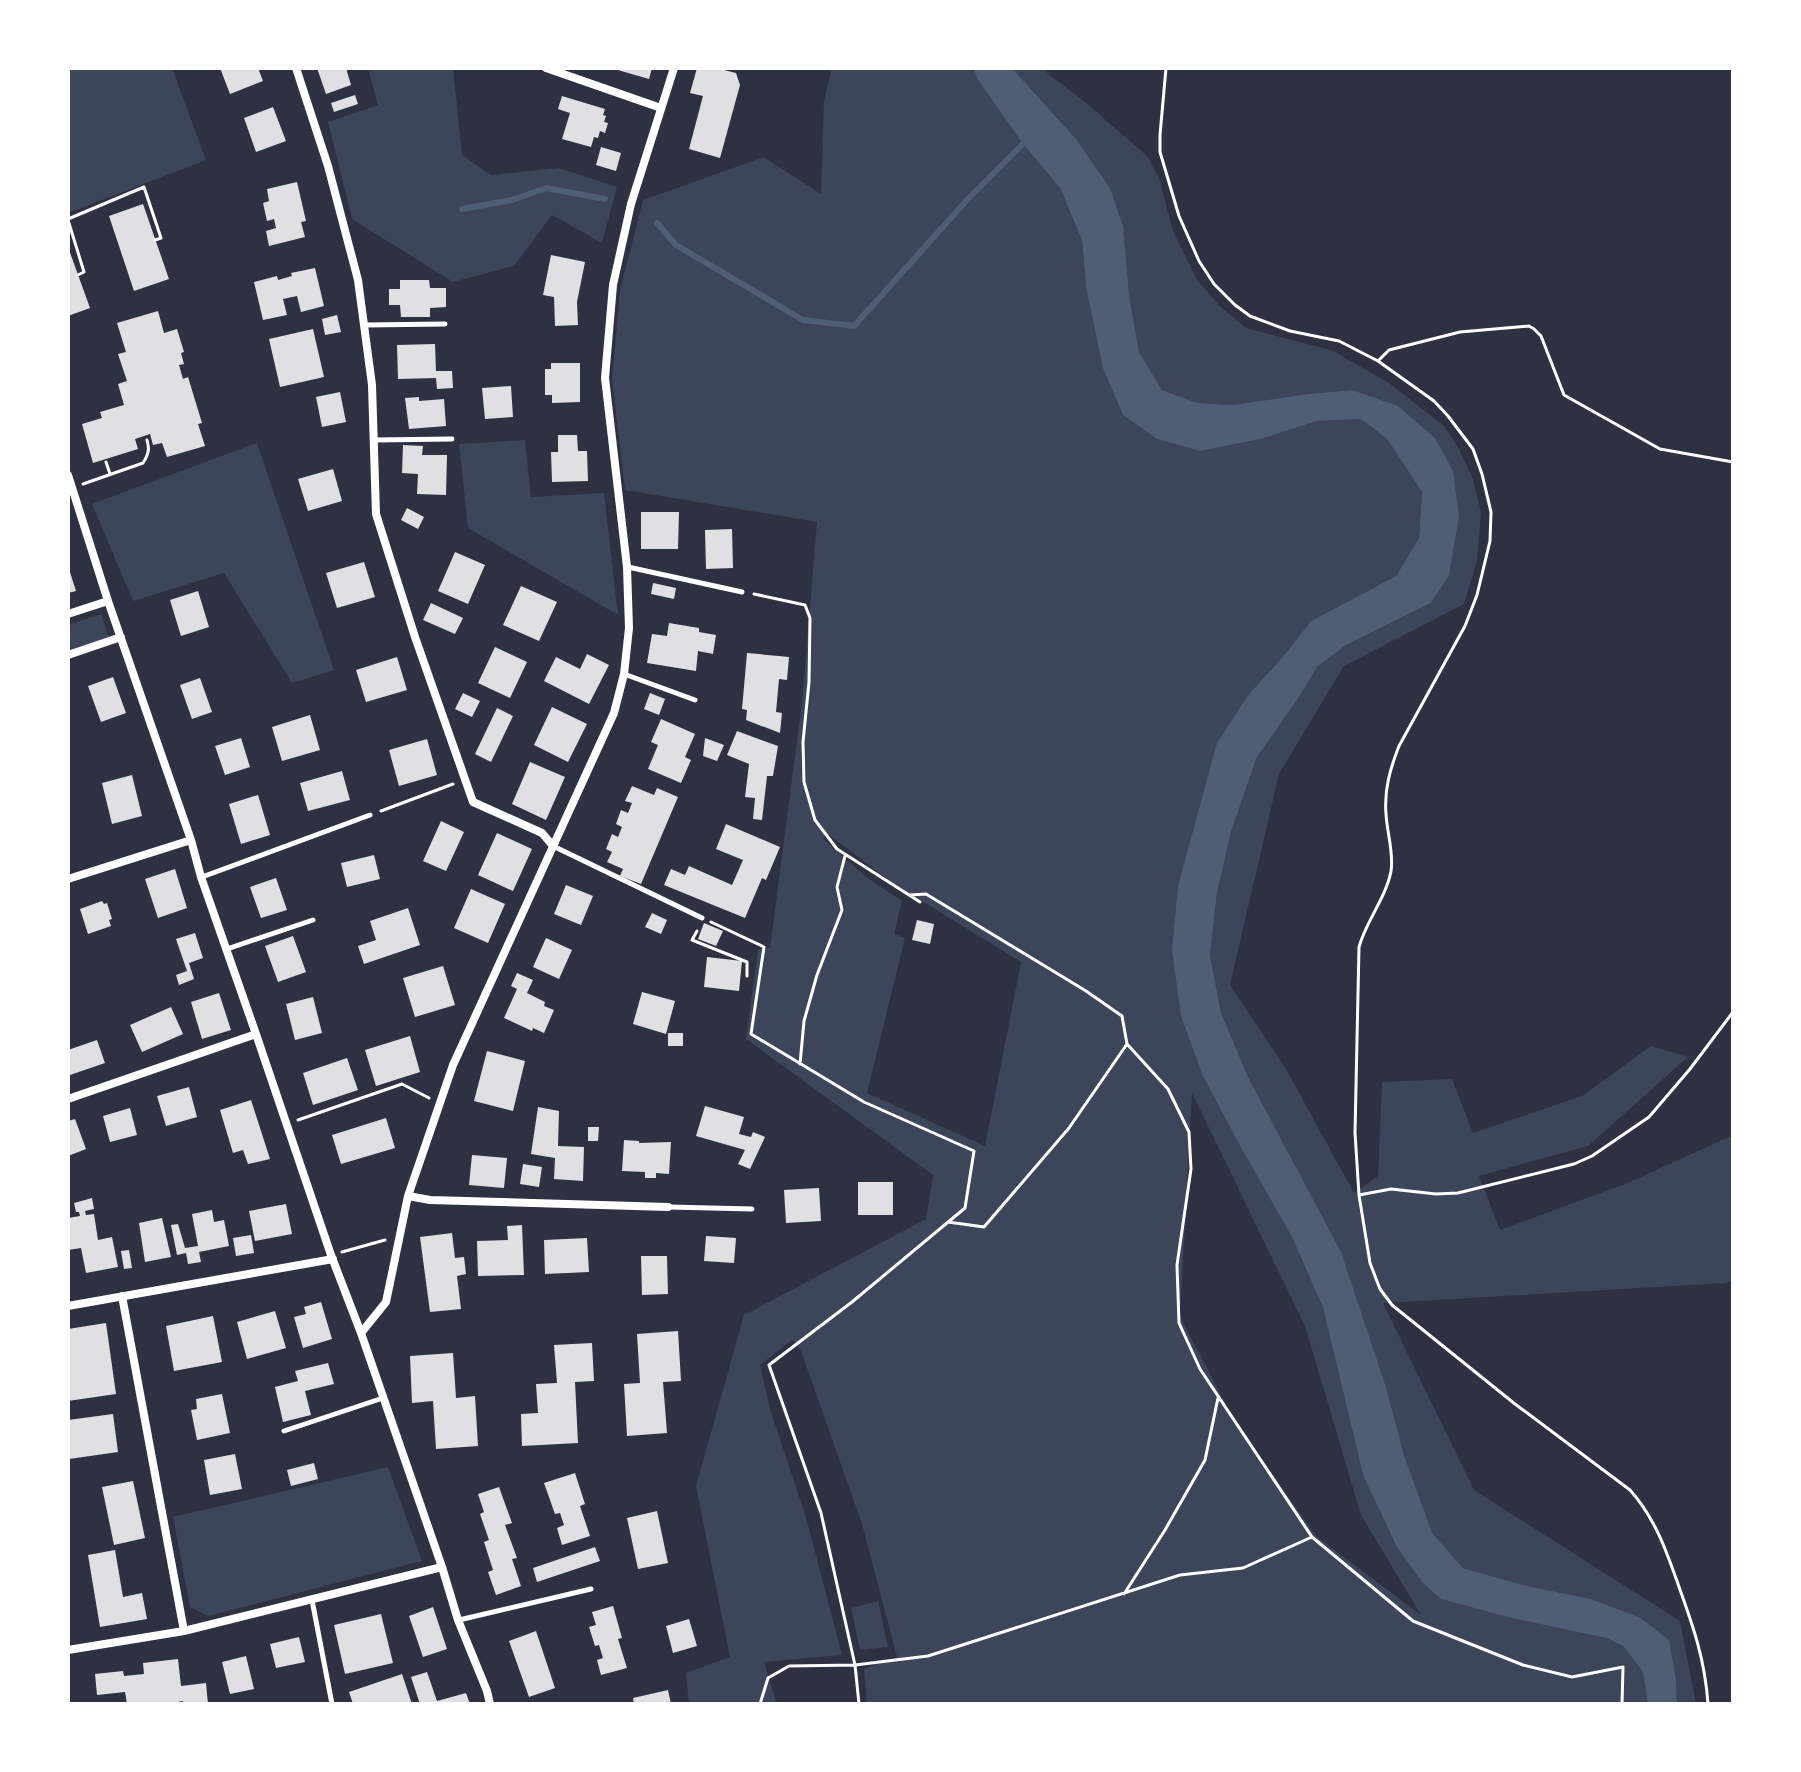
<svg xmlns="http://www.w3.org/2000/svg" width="1801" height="1772" font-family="Lato,sans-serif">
<rect width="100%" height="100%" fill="#2d3142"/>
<path fill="#3c4559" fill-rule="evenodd" d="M68,68H172L206,160L68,213Z
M368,68H453L462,155L491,175L559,168L617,187L602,243L552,215L514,266L453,282L352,219L328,122L378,105Z
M832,68H973L978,80L1023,144L1060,188L1082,240L1086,287L1123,415L1157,439L1200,451L1261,439L1317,421L1361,419L1387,439L1422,492L1419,538L1396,576L1311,621L1281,659L1249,694L1178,886L1292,1237L1323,1308L1363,1475L1441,1599L1511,1618L1606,1638L1623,1646L1643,1672L1648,1704H867L864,1669L897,1657L862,1524L801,1351L792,1340L760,1365L770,1409L806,1517L842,1655L764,1662L777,1704H689L686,1673L730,1657L696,1486L744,1315L926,1219L933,1175L746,1039L758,949L770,948L802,702L817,522L625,490L612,379L620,290L643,200L764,157L821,194L824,100ZM828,834L891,882L1021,962L985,1146L867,1093L905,938L894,934L902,901L866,877L823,839ZM1192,1093L1305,1326L1361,1515L1421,1615L1316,1536L1234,1420L1180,1316Z
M1012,68H1042L1052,77L1084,101L1147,156L1159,178L1173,231L1197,280L1221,307L1246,328L1331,350L1389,383L1444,426L1459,449L1473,479L1481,512L1477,561L1464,604L1344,666L1279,774L1230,985L1286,1069L1354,1193L1378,1176L1382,1082L1452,1079L1473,1133L1582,1096L1651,1046L1688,1057L1588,1146L1479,1176L1500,1230L1630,1182L1733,1135V1281L1725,1283L1383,1303L1474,1490L1680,1621L1696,1704H1677L1676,1680L1639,1617L1591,1599L1523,1585L1463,1568L1431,1533L1404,1455L1386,1387L1365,1327L1249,1079L1221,1013L1210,955L1217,893L1231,832L1257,757L1298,699L1317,667L1346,645L1431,603L1449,576L1459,517L1352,390L1307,394L1233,405L1198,403L1162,390L1139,352L1110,188L1076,139Z
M525,440L531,497L604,493L618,615L468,528L459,444Z
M257,443L334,670L292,683L224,573L133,601L92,504Z
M101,614L109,637L68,651V625Z
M388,1467L422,1561L208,1616L190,1607L173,1517Z
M878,1601L888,1647L860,1650L851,1608Z"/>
<path fill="#4f5d75" d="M973,68H1012L1076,139L1110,188L1123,226L1129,295L1139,352L1162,390L1198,403L1233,405L1307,394L1352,390L1398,406L1435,438L1453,471L1459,517L1449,576L1431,603L1346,645L1317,667L1298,699L1257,757L1231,832L1217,893L1210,955L1221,1013L1249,1079L1341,1252L1386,1387L1404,1455L1432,1533L1463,1568L1523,1585L1591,1599L1639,1617L1669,1640L1676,1680L1677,1704H1648L1643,1672L1623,1646L1606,1638L1511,1618L1441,1599L1422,1582L1397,1547L1363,1475L1323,1308L1292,1237L1238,1142L1203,1076L1181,1016L1172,950L1178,886L1217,743L1249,694L1281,659L1311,621L1396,576L1419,538L1422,492L1387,439L1361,419L1317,421L1261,439L1200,451L1157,439L1123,415L1103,368L1086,287L1082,240L1060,188L1023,144L978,80Z"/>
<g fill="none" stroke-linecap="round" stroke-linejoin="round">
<path stroke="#4f5d75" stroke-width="6" d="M462,209L512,200L546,188L605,199
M657,223L676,245L803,320L854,326L967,200L1029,138"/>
</g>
<path fill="#e0e0e3" d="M220,68H258L263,81L230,94Z
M317,68H346L351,85L326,94Z
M611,68H652L649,79Z
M697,68H716L736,73L740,85L720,158L689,149L703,96L690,93Z
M355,95L358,104L334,112L331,103Z
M562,96L605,109L603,115L606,116L604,122L608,123L605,133L600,131L598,138L594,137L591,147L562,139L570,113L558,109Z
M273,107L286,141L256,152L244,118Z
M601,147L621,153L616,171L596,165Z
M297,182L306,221L301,222L305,237L269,246L266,231L276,228L274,219L267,221L263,203L269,201L267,189Z
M143,204L169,279L134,291L109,216Z
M68,247L90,308L68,316Z
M551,255L585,262L577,302L578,325L555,326L554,297L543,295Z
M315,268L324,306L301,312L297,296L283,299L287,315L263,320L254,282L277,276L278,280L292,276L291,273Z
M400,280H429L430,288H446V307L430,308V317H401L400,305H389V289H400Z
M158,311L164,333L177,329L184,352L181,353L184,364L179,365L183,379L188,377L202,423L198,424L205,446L167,457L162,443L153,445L150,434L135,439L138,449L93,463L82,424L102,418L100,412L124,405L118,384L127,381L118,354L126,352L117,323Z
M337,315L341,332L325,335L322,319Z
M313,329L324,377L280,387L269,339Z
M435,344L436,371H452L453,388L437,389L436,378L398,379L397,345Z
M551,363H580V402L552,403V395H545V369H551Z
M511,386L513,417L485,419L482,388Z
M340,392L346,422L322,427L316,397Z
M419,397V401L444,399L446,426L409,429L405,398Z
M558,435H577L578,451H587L588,481L552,482L551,452H558Z
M403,445L423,446L422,455H447L446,495L417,494L418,474L402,473Z
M333,469L342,501L308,511L298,479Z
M407,508L424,517L418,529L401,520Z
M641,512H679L678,549H641Z
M732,529L733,568L706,569L705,530Z
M455,552L485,565L468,604L438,591Z
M364,562L375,597L337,608L326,573Z
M68,566L76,591L68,593Z
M653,583L676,588L674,599L651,594Z
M521,586L557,602L539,641L503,625Z
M198,591L209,627L181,636L170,600Z
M431,603L463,618L455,634L423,620Z
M669,623L699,628V632L716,635L713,654L698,651L696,671L647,663L652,634L667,636Z
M495,647L527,662L510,698L478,683Z
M747,653L789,657L787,680L779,679L776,712L782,713L780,733L746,720L747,710L742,709Z
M587,654L609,665L589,704L544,681L556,657L580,669Z
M397,657L407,690L366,702L356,670Z
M113,677L126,713L101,722L88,686Z
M200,678L212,712L192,719L180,685Z
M463,693L480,701L472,717L455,709Z
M650,693L665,699L659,715L644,709Z
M552,707L587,724L568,762L534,745Z
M497,708L513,716L491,762L475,754Z
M310,715L320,750L282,761L272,727Z
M661,719L695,734L685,757L691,760L681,783L648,769L658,745L651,742Z
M737,731L778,746L773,776H767L762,820L753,819L755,798L745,797L749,764L727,755Z
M241,738L250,767L225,775L215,746Z
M705,738L724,745L717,761L703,756Z
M427,739L437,775L399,786L389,750Z
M530,762L565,777L546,820L512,804Z
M342,771L350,800L308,811L300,783Z
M132,775L142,816L112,824L102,783Z
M632,786L654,795L657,788L678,797L641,884L620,876L623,869L607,862L612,852L606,849L612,834L618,837L622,827L616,824L621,810L628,813L632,803L625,801Z
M258,795L270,835L241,844L229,804Z
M441,821L464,832L446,871L423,861Z
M726,824L780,847L766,880L762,878L745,918L664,885L671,869L685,875L689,866L732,885L743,860L716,849Z
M497,833L532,849L513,891L478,875Z
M374,855L380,879L347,887L341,863Z
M175,869L187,908L158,918L145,879Z
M276,878L287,910L261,918L250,887Z
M566,885L593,896L581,925L554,914Z
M471,889L505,904L488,943L454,928Z
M102,901L104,904L107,903L112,919L109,920L111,926L88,934L80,909Z
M408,908L420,945L364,964L358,946L376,940L370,921Z
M652,913L667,920L661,934L645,927Z
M917,920L934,924L930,944L912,940Z
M704,923L723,931L716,946L698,939Z
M195,933L203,958L189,963L194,979L179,985L176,975L187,971L176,939Z
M293,936L306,972L278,982L265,946Z
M546,938L572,950L559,979L533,967Z
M707,957L742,961L739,991L704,987Z
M443,966L455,1005L415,1017L403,978Z
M517,973L533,980L527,993L545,1002L544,1006L554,1010L544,1033L533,1028L532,1031L504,1018L517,989L511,986Z
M642,992L675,1001L666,1034L633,1024Z
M219,993L231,1030L202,1039L191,1002Z
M313,997L322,1033L295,1040L286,1004Z
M171,1007L183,1034L142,1052L130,1025Z
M668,1033H683V1046H668Z
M410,1036L420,1072L376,1086L365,1050Z
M97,1040L105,1063L70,1075L68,1050Z
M487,1051L525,1061L513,1111L474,1101Z
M347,1058L358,1090L313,1105L303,1073Z
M189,1087L197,1117L166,1126L157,1096Z
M251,1100L270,1159L248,1164L243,1150L233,1153L220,1110Z
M705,1106L744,1117L739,1134L751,1137L753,1132L765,1137L750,1169L738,1164L745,1150L696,1136Z
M538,1107L559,1111L558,1146L584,1147L583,1181L554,1179L555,1158L531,1154Z
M130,1108L137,1135L110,1142L103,1116Z
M386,1118L395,1148L341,1164L332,1135Z
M75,1119L86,1149L68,1156V1121Z
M588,1127H599L598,1141H588Z
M624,1140L639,1141V1143L671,1142L669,1174L656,1173V1178H645V1172L622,1171Z
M472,1155L507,1158L504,1188L469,1185Z
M523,1164L542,1167L539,1187L520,1184Z
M858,1182H893V1215H858Z
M819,1188L821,1221L786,1223L784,1190Z
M92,1198L94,1209L85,1211L86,1215L94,1214L98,1240L112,1237L118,1267L86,1273L81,1248L68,1250V1218L80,1216L79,1212H76L74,1203Z
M286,1204L292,1234L255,1241L249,1211Z
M212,1210L214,1222L224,1220L229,1246L199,1252L201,1262L188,1264L186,1253L177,1255L171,1225L178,1224L185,1248L198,1246L192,1214Z
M162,1218L171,1257L145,1262L139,1223Z
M522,1225L524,1275L478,1276L477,1241L508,1240L507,1226Z
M452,1233L455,1258L464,1257L466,1274L457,1276L461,1309L430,1312L420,1237Z
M251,1235L254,1253L236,1256L233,1238Z
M706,1236L736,1238L734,1263L704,1261Z
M587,1238L589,1272L545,1274L544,1240Z
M129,1250L132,1268L124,1269L121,1251Z
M641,1256H667L668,1294L642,1295Z
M321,1302L332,1339L303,1348L294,1317L306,1314L304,1307Z
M275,1311L286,1348L247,1359L237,1322Z
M213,1316L222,1362L174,1371L166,1326Z
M106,1323L116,1394L68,1401V1329Z
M678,1331L681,1381L663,1382L667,1433L627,1436L624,1384L640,1383L637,1334Z
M592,1343L594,1381L575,1382L578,1443L522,1446L521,1414L538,1413L536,1384L557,1383L554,1345Z
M453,1353L456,1398L475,1396L478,1446L436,1449L433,1401L412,1403L410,1356Z
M328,1363L334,1384L305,1391L311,1415L283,1422L275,1387L298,1381L295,1371Z
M222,1394L230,1433L197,1440L191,1410L197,1409L196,1399Z
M113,1414L118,1452L69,1459L68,1420Z
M235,1454L242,1489L210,1495L204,1460Z
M314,1463L318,1479L291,1486L287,1470Z
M575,1473L585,1504L580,1506L590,1536L562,1545L557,1528L564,1525L560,1513L555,1514L544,1483Z
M133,1481L145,1538L114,1545L102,1487Z
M499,1487L512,1523L505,1525L517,1558L512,1559L521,1586L496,1595L488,1572L493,1570L484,1542L489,1540L480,1514L484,1512L478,1494Z
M657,1511L668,1563L638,1569L627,1518Z
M595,1547L600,1561L537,1582L533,1568Z
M115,1550L123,1597L142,1593L147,1619L100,1627L88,1555Z
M613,1606L622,1638L618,1639L627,1668L601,1675L597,1660L603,1658L599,1645L595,1646L589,1627L596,1625L592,1612Z
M433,1607L447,1649L423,1657L409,1616Z
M381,1614L393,1663L345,1674L334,1625Z
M689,1619L697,1646L673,1653L666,1626Z
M536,1631L555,1688L529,1697L509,1641Z
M299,1637L305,1662L276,1668L270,1644Z
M246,1656L254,1689L230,1694L222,1662Z
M178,1659L181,1686L206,1683L208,1704H183V1701L166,1704H127L125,1692L97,1695L95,1674L123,1671L124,1676L144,1674L143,1663Z
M427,1672L437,1701L466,1693L470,1704H420L411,1677Z
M402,1674L412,1704H353L349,1692Z
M668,1690L671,1704H634L633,1698Z"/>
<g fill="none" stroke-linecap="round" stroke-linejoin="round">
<path stroke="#fff" stroke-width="3" d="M1166,68L1160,135V152L1179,216L1199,261L1214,284L1235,305L1250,316L1290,331L1339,341L1378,361L1434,401L1448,416L1473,449L1482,474L1491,512L1490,541L1477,595L1465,626L1399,746C1390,769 1384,790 1386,814C1387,833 1394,853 1391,871C1386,898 1366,921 1359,947L1355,1133L1359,1195L1370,1263L1380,1289L1392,1305L1515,1404L1630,1490C1655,1518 1666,1550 1678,1584C1693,1626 1705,1659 1708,1704
M68,219L144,187L161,238L155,240
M68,220L84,272L78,275
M1378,361L1389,350L1460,332L1529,326L1534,329L1541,336L1564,395L1660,449L1733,462
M106,462L110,474
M83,484L143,463C148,455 150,450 147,440
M754,594L805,605L810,618L809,682L803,742L804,782L815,820L837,849L920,902
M381,811L453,784
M910,895L926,894L1086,991L1122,1016L1127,1044L1069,1128L984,1227L948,1222
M711,922L764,947L751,1034L864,1102L974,1151L965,1208L852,1302L769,1365L821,1513L855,1665L859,1704
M697,931L692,940L747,962V976
M1127,1044L1168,1089L1189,1132L1191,1169L1177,1265L1179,1323L1200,1369L1312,1537L1413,1621L1523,1665L1572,1677L1623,1667L1622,1704
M800,1064L804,1021L817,975L842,910L837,887L845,856
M298,1120L402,1084L429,1098
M1359,1195L1391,1189L1436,1194L1458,1193L1574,1164L1592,1156L1649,1117L1690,1069L1733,1012
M342,1252L385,1240
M1124,1594L1165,1530L1205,1460L1218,1398
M760,1704L768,1678L789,1666L855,1665L928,1656L1180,1575L1243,1568L1312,1537"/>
<path stroke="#fff" stroke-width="5" d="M365,325L445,324
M375,440L452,439
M628,567L742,592
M624,674L695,700
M553,846L702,918
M202,877L370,815
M227,949L313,920
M669,1207L752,1209
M284,1431L383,1398
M312,1600L332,1704
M459,1620L591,1589"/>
<path stroke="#fff" stroke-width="8" d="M296,68L328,166L358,280L372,385L376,514L415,637L473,802L542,833L553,846
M546,68L661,108
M68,475L108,601L191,840L201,877L256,1034L331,1255L361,1333L442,1567L458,1620L487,1691L490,1704
M68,614L108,601
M68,655L121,637
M68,879L191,840
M68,1099L256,1034
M408,1196L430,1200L668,1207
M122,1296L184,1631
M68,1306L333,1259
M361,1333L386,1302L408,1196L453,1065L614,713L624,674L629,628L627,567L605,378L613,285L631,204L674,68
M68,1650L184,1631L442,1567"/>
</g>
<rect width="1801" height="1772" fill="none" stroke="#ffffff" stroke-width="140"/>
</svg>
